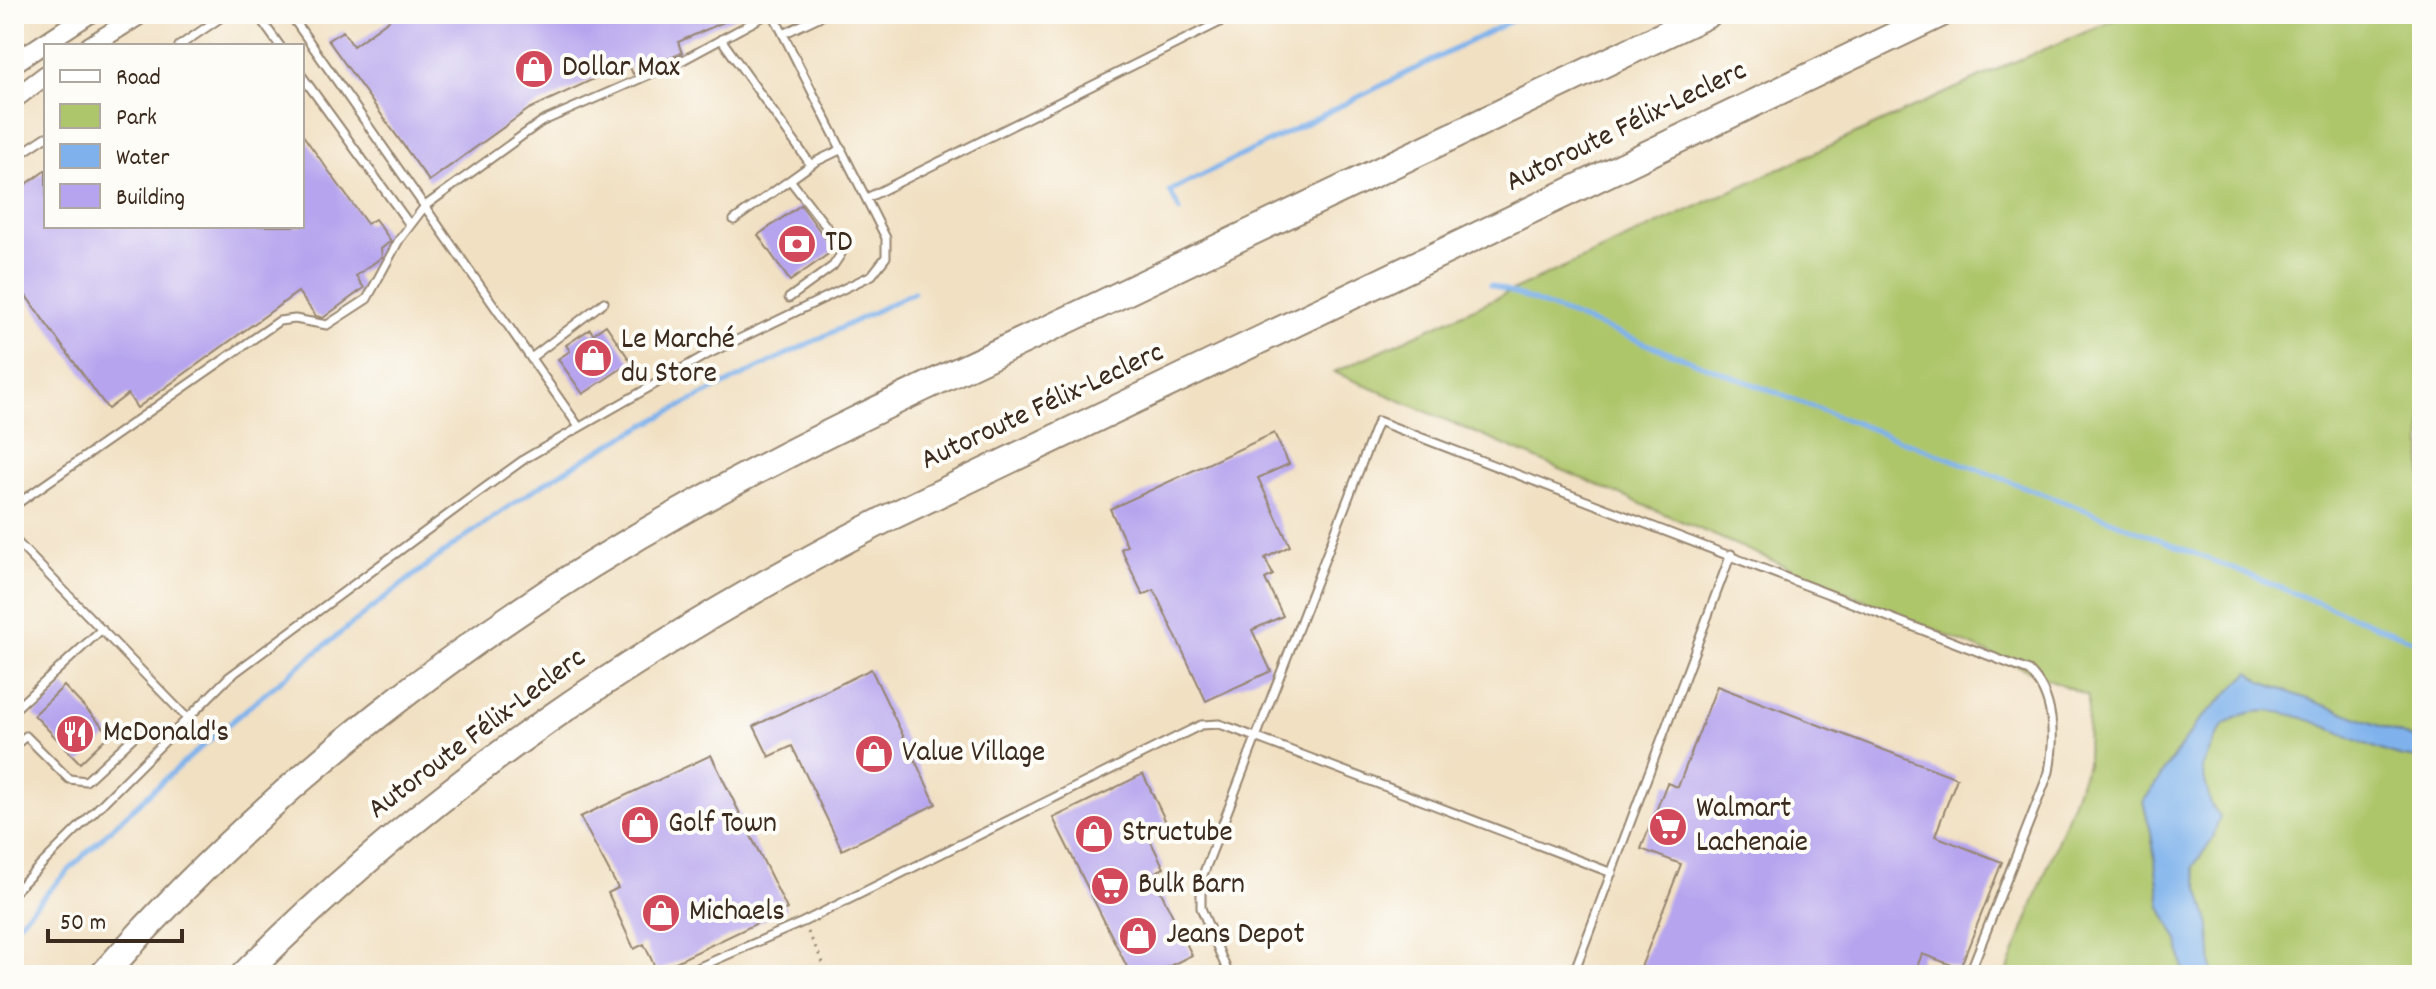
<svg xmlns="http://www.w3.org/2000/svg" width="2436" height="989" font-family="Dekko,sans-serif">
<rect width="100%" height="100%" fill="#fdfcf7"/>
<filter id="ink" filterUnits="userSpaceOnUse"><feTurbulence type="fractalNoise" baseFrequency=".0125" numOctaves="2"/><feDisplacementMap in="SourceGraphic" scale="16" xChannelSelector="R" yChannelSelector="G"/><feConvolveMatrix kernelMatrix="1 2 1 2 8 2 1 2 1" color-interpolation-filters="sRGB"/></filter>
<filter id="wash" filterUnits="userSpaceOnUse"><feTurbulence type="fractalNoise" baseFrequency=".006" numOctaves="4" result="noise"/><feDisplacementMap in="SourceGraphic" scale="32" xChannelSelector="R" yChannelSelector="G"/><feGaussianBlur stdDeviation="1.8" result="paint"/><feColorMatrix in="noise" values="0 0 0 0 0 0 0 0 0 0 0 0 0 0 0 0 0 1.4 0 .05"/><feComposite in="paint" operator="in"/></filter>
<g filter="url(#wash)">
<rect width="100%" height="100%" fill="#f1e0c2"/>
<path fill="#aec66b" stroke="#747844" stroke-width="2" d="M2129,14H2422V975H2006L2087,764L2088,696L1334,372L2009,64Z"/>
<path fill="#7fb2ec" stroke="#5d6e85" stroke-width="2" d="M2250,672L2262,682L2415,739L2422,737V759C2362,759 2282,681 2226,724C2216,732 2208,756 2202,768L2211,805L2220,816L2213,838L2193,867L2210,926L2212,975H2184L2179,943L2161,907L2151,832L2143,802L2197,723Z"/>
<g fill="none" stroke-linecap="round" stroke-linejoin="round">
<path stroke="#7fb2ec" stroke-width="5" d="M1180,211L1170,191L1525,14
M1491,285L2088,511L2422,644
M14,928C116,816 233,717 352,624C415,574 479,524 548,481C665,408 791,354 914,292"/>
</g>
<g id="blocks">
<path fill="#b6a4ee" d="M397,14H742L678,42L682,53L633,74L628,63L529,109L429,181L328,40L343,31L353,46Z
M302,134L367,224L375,219L391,241L381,249L382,257L356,276L364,288L323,318L316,316L298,292L137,408L128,394L108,409L26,296L14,305V193L46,170V226H302Z
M801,205L834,250L790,281L758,235Z
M606,325L631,362L583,394L558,359L570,351L566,345L590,329L593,334Z
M1274,433L1289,464L1258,478L1290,546L1265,558L1273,575L1265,579L1283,616L1252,630L1271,671L1206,701L1154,590L1143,595L1121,549L1127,546L1110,509Z
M871,669L936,804L842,850L792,746L769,757L754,726Z
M64,686L110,734L80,763L34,715Z
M1717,686L1957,778L1935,836L2002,862L1960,968L1922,954L1914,975H1638L1681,864L1641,849L1667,783L1678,787Z
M711,755L787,909L657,971L644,944L634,949L608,893L618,888L580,817Z
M1143,774L1167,824L1147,834L1164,868L1152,874L1192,955L1152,975H1131L1053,818Z"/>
</g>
</g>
<g filter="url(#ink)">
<use href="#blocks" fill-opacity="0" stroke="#968570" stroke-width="2"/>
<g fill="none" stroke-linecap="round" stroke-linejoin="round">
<g stroke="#968570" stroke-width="11">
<path id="service" d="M257,14L280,46
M290,14L579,427
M783,34L825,14
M721,39L811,165
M179,46L226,14
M302,76L410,225
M14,158L46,137
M867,198L1236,14
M734,220L815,162L842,149
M789,298L833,266L841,254L839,243L790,180
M531,358L604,302
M14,506L279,321L295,319L327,325L367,299L399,240L425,206L541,122L685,59L768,14
M14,539L187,718
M14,710L102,629
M14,746L26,736L69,779L86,781L138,733
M14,892L229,677L461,505L526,458L704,356L872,275L886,257V238L773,14
M681,975L803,922L1201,725L1219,724L1234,729L1612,873
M1229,975L1201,908V880L1378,421L2029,671C2055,696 2055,738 2049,772L1969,975
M1573,975L1731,554"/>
</g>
<g stroke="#968570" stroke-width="22">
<path id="tertiary" d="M90,46L141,14
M14,63L89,14
M14,99L46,75"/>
</g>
<g stroke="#968570" stroke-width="30">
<path id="motorway" d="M103,975C268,787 475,626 693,505C825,431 964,369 1101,304C1303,207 1505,111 1708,14
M244,975C435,783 644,643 884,520L1940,14"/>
</g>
<path stroke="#968570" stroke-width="3" stroke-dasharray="2 6" stroke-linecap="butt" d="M808,932L829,975"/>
<use href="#service" stroke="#fff" stroke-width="7"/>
<use href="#tertiary" stroke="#fff" stroke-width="18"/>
<use href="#motorway" stroke="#fff" stroke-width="26"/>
</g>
</g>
<defs>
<g id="shop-disc" transform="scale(2)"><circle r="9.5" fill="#d1495b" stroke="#fdfcf7"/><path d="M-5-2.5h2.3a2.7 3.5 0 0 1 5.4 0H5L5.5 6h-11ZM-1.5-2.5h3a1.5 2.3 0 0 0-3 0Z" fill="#fff"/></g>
<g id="bank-disc" transform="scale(2)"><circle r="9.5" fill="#d1495b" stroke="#fdfcf7"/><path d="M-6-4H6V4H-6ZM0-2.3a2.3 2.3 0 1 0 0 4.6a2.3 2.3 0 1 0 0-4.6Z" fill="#fff"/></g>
<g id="restaurant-disc" transform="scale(2)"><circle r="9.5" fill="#d1495b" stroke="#fdfcf7"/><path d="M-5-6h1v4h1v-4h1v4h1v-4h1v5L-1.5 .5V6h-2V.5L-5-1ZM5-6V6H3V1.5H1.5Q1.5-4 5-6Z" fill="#fff"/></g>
<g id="supermarket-disc" transform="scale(2)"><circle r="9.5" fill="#d1495b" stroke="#fdfcf7"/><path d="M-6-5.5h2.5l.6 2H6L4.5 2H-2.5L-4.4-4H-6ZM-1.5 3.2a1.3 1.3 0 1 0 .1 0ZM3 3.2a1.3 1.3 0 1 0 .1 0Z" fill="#fff"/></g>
</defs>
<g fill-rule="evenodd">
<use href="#shop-disc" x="534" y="69"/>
<use href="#bank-disc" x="797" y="244"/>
<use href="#shop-disc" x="593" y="358"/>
<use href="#restaurant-disc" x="75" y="734"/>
<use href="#shop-disc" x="874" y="754"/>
<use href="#shop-disc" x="640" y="825"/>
<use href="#supermarket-disc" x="1668" y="827"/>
<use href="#shop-disc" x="1094" y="834"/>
<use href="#supermarket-disc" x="1110" y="886"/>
<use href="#shop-disc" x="661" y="913"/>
<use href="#shop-disc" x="1138" y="936"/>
</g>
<g text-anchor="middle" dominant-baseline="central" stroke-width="8" stroke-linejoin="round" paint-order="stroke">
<g font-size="30" fill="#3b2a1e" stroke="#fdfcf7" text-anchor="start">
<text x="562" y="69">Dollar Max</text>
<text x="825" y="244">TD</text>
<text x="621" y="341">Le Marché<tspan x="621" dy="34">du Store</tspan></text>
<text x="103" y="734">McDonald's</text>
<text x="902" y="754">Value Village</text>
<text x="1696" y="810">Walmart<tspan x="1696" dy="34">Lachenaie</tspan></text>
<text x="668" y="825">Golf Town</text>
<text x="1122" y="834">Structube</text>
<text x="1138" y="886">Bulk Barn</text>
<text x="689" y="913">Michaels</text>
<text x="1166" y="936">Jeans Depot</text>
</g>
<g font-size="30" fill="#3b2a1e" stroke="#fdfcf7">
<text transform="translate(1627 128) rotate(-26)">Autoroute Félix-Leclerc</text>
<text transform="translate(1043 408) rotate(-25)">Autoroute Félix-Leclerc</text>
<text transform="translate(478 735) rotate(-37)">Autoroute Félix-Leclerc</text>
</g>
</g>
<rect width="2436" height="989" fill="none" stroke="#fdfcf7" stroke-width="48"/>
<rect x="44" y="44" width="260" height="184" fill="#fdfcf7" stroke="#afa8a0" stroke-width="2"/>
<rect x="60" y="70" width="40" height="12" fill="#ffffff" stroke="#afa8a0" stroke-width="2"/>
<text x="116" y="84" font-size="24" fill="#3b2a1e">Road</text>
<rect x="60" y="104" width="40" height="24" fill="#aec66b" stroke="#afa8a0" stroke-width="2"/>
<text x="116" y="124" font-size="24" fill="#3b2a1e">Park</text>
<rect x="60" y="144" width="40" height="24" fill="#7fb2ec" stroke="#afa8a0" stroke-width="2"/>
<text x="116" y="164" font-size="24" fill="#3b2a1e">Water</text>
<rect x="60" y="184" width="40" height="24" fill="#b6a4ee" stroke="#afa8a0" stroke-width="2"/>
<text x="116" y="204" font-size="24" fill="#3b2a1e">Building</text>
<path d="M48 929v12h134v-12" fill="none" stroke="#3b2a1e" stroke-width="4"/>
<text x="60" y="929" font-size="24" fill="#3b2a1e" stroke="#fdfcf7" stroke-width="6" paint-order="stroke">50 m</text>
</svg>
